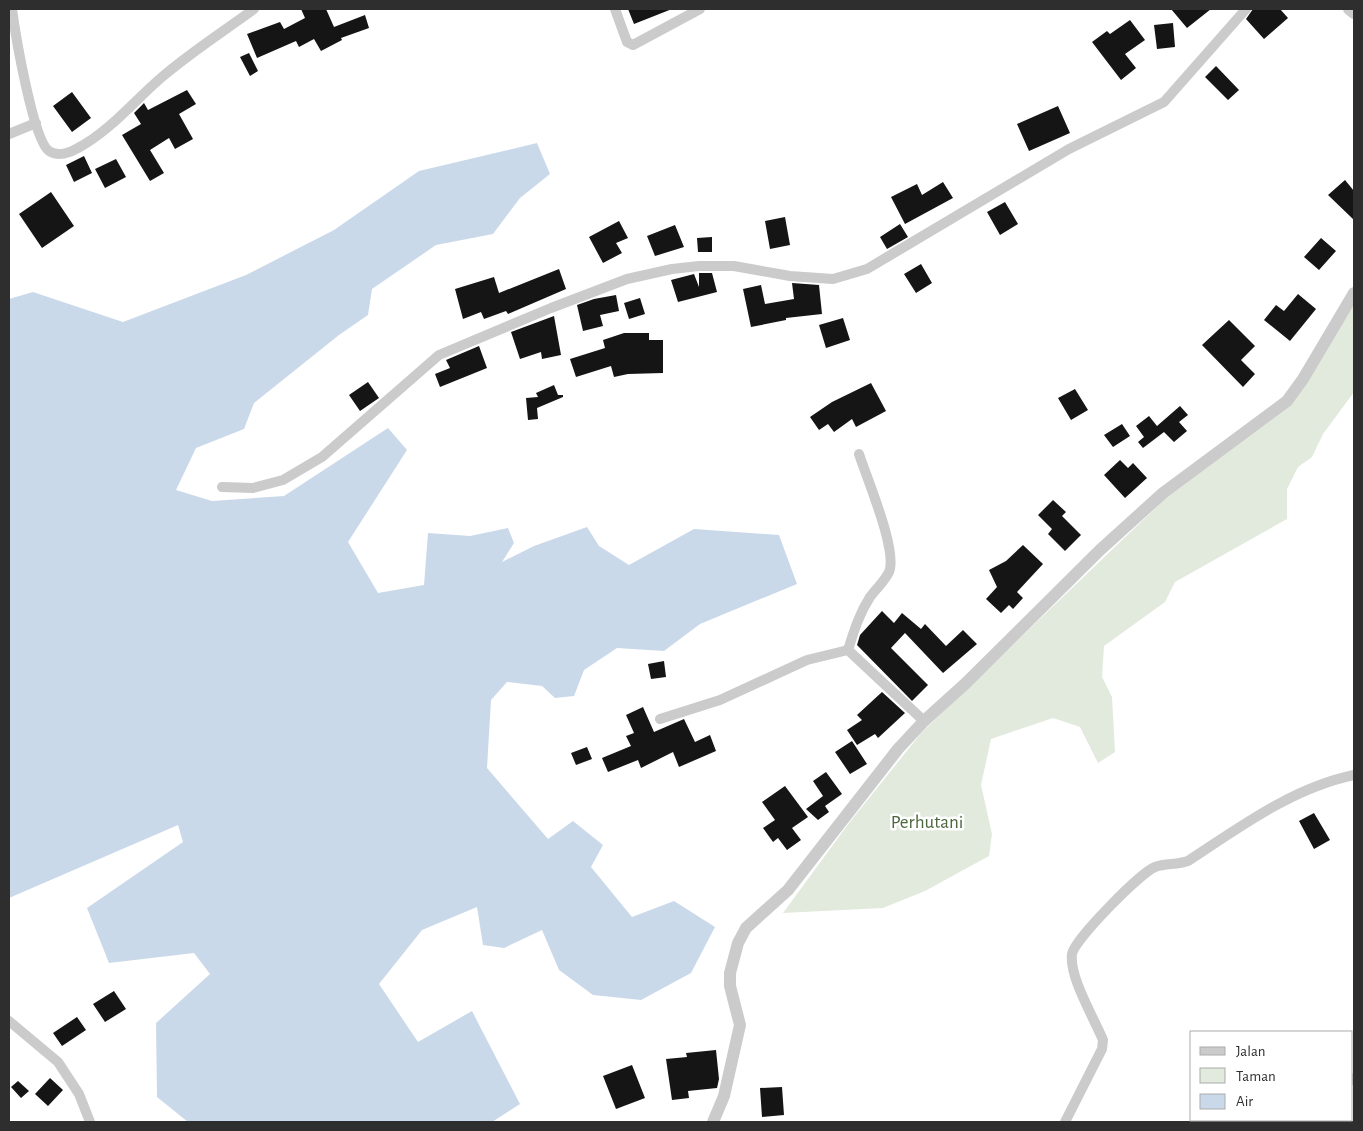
<svg xmlns="http://www.w3.org/2000/svg" width="1363" height="1131" font-family="'Alegreya Sans',sans-serif">
<rect width="100%" height="100%" fill="#fff"/>
<path fill="#e2eadd" d="M1354,304V392L1323,434L1312,457L1298,467L1287,489V519L1175,582L1165,602L1104,646L1102,677L1112,697L1115,752L1098,763L1080,727L1053,718L991,739L981,785L992,834L989,856L925,891L883,908L783,913L849,823L922,732L1167,497L1289,406Z"/>
<path fill="#cad9e9" d="M537,143L550,174L520,198L493,234L436,245L372,289L368,315L339,335L254,403L244,429L196,448L176,490L212,501L284,496L388,428L407,450L348,542L378,593L424,585L428,533L470,536L508,528L514,543L502,562L534,546L587,527L599,546L629,565L694,529L779,535L797,584L700,624L664,651L617,648L584,670L574,696L555,698L542,686L507,682L491,700L487,768L548,839L573,821L603,845L591,867L632,917L674,901L715,927L691,973L641,1000L593,995L559,970L542,930L504,948L483,945L477,907L422,930L379,984L418,1042L472,1011L520,1104L492,1122H188L157,1097L156,1023L210,974L194,953L109,963L87,908L183,842L178,825L9,898V299L33,292L123,322L246,275L334,230L419,171Z"/>
<path fill="#151515" d="M301,9H326L334,27L365,15L369,28L341,38L342,40L321,51L314,39L299,47L296,41L257,58L247,34L280,22L284,29L305,18Z
M628,9H672L634,24Z
M1171,9H1211L1187,28Z
M1253,9H1280L1288,18L1264,39L1246,19Z
M1130,20L1145,40L1125,54L1136,68L1121,80L1092,42L1107,31L1110,34Z
M1173,23L1175,47L1157,49L1154,25Z
M249,53L258,71L250,76L240,57Z
M1216,66L1239,90L1228,100L1205,77Z
M187,90L196,104L179,114L193,139L175,149L169,138L150,150L164,173L150,181L122,135L141,124L134,113L144,103L148,110Z
M72,92L91,118L72,132L53,106Z
M1058,106L1070,133L1029,151L1017,124Z
M84,156L92,173L74,182L66,165Z
M116,159L126,177L105,188L95,169Z
M1345,180L1354,191V220L1328,195Z
M943,182L953,198L905,224L891,197L917,184L922,195Z
M51,192L74,226L42,248L19,214Z
M1005,202L1018,224L1000,235L987,212Z
M785,217L790,245L770,249L765,221Z
M619,221L628,238L616,243L622,253L603,263L589,237Z
M900,224L908,237L887,249L880,237Z
M675,225L684,247L655,256L647,236Z
M712,237V252H698L697,238Z
M1321,238L1336,251L1319,270L1304,257Z
M921,264L932,283L916,293L904,274Z
M559,269L566,289L508,314L506,311L484,319L481,312L463,319L455,289L494,277L499,293Z
M699,273H712L717,292L678,302L671,280L694,274L699,287Z
M792,283L819,285L822,314L786,318V320L751,327L743,289L761,285L765,304L794,299Z
M1298,294L1316,309L1290,341L1264,320L1276,305L1284,311Z
M616,295L619,311L600,315L603,326L583,331L577,305L594,299Z
M640,298L645,314L629,319L624,303Z
M554,316L561,355L542,359L541,352L520,359L511,332Z
M843,318L850,340L826,348L819,325Z
M1229,320L1255,346L1241,360L1255,374L1243,387L1202,345Z
M624,333H649V340H663V373L628,374L614,377L611,366L576,377L570,359L605,348L603,340Z
M479,346L487,368L440,387L435,374L450,368L446,360Z
M368,382L379,398L360,411L349,395Z
M871,383L886,411L856,427L852,419L834,432L828,424L819,430L810,417L832,402Z
M554,385L558,395H563V397L537,408L538,419L528,420L526,398L538,397L536,393Z
M1075,389L1088,410L1071,420L1058,398Z
M1180,406L1188,415L1179,422L1187,431L1174,442L1164,432L1143,448L1138,442L1144,437L1136,426L1149,416L1157,426Z
M1122,424L1130,436L1113,447L1104,435Z
M1120,460L1128,468L1133,463L1147,478L1125,498L1104,475Z
M1053,500L1066,512L1062,516L1081,535L1065,551L1048,534L1052,529L1038,515Z
M1023,545L1043,564L1017,592L1023,598L1013,609L1009,605L1001,613L986,599L997,587L989,570L1006,561Z
M882,611L894,623L902,613L921,629L925,624L946,646L963,630L977,644L943,673L905,633L891,648L928,685L912,701L857,645L860,635Z
M664,661L666,677L651,679L648,664Z
M882,692L905,713L878,738L875,734L857,745L847,730L862,720L857,715Z
M643,707L654,732L684,719L695,742L710,735L716,751L679,767L673,752L641,768L638,760L608,772L602,758L631,746L626,736L634,733L626,715Z
M852,741L867,764L850,774L835,752Z
M587,747L592,759L576,765L571,753Z
M826,772L842,794L825,806L829,812L818,820L806,809L823,796L813,781Z
M785,786L808,817L792,828L801,840L787,850L778,838L773,842L763,828L775,820L762,802Z
M1314,813L1330,840L1314,849L1299,821Z
M114,991L126,1009L105,1022L93,1004Z
M77,1017L86,1030L62,1046L53,1033Z
M716,1050L719,1079L717,1088L688,1091L689,1098L672,1100L666,1059L687,1057L686,1053Z
M632,1065L645,1098L616,1109L603,1076Z
M50,1078L63,1090L48,1106L35,1094Z
M18,1081L29,1091L21,1098L11,1087Z
M782,1087L784,1115L762,1117L760,1088Z"/>
<g fill="none" stroke-linecap="round" stroke-linejoin="round">
<path stroke="#cbcbcb" stroke-width="10" d="M12,9C15,32 33,140 49,151C58,157 70,153 78,148C110,131 135,100 162,77C191,52 224,31 254,9
M615,9L627,42L633,45L700,9
M9,134L36,123
M222,487L253,488L283,480L322,457L439,355L551,308L627,279L672,269L699,266H734L790,276L833,279L867,269L1069,149L1164,102L1246,9
M848,650C854,631 859,614 870,597C876,589 884,582 889,572C898,551 867,479 859,454
M660,719L720,700L807,660L848,650L924,721
M9,1021L58,1062L79,1094L90,1122
M1352,1080L1354,1078
M1065,1122L1102,1049L1103,1040C1094,1018 1069,977 1072,954C1074,940 1140,873 1155,867C1165,863 1177,865 1188,861C1240,827 1292,788 1354,775
M1325,1122V1120"/>
<path stroke="#cbcbcb" stroke-width="12" d="M1349,9L1354,13
M713,1122L724,1096L740,1025L730,986V973L738,943L746,928L788,890L898,749L924,721L966,683L1100,550L1163,493L1287,401L1303,379L1354,293"/>
</g>
<g text-anchor="middle" dominant-baseline="central" stroke-width="5" stroke-linejoin="round" paint-order="stroke">
<g font-size="19" fill="#4c673e" stroke="#fff">
<text x="927" y="822">Perhutani</text>
</g>
</g>
<rect width="1363" height="1131" fill="none" stroke="#2e2e2e" stroke-width="20"/>
<rect x="1190" y="1031" width="162" height="90" fill="#ffffff" stroke="#ababab"/>
<rect x="1200" y="1047" width="25" height="8" fill="#cbcbcb" stroke="#ababab"/>
<text x="1236" y="1056" font-size="15" fill="#2e2e2e">Jalan</text>
<rect x="1200" y="1068" width="25" height="15" fill="#e2eadd" stroke="#ababab"/>
<text x="1236" y="1081" font-size="15" fill="#2e2e2e">Taman</text>
<rect x="1200" y="1094" width="25" height="15" fill="#cad9e9" stroke="#ababab"/>
<text x="1236" y="1106" font-size="15" fill="#2e2e2e">Air</text>
</svg>
